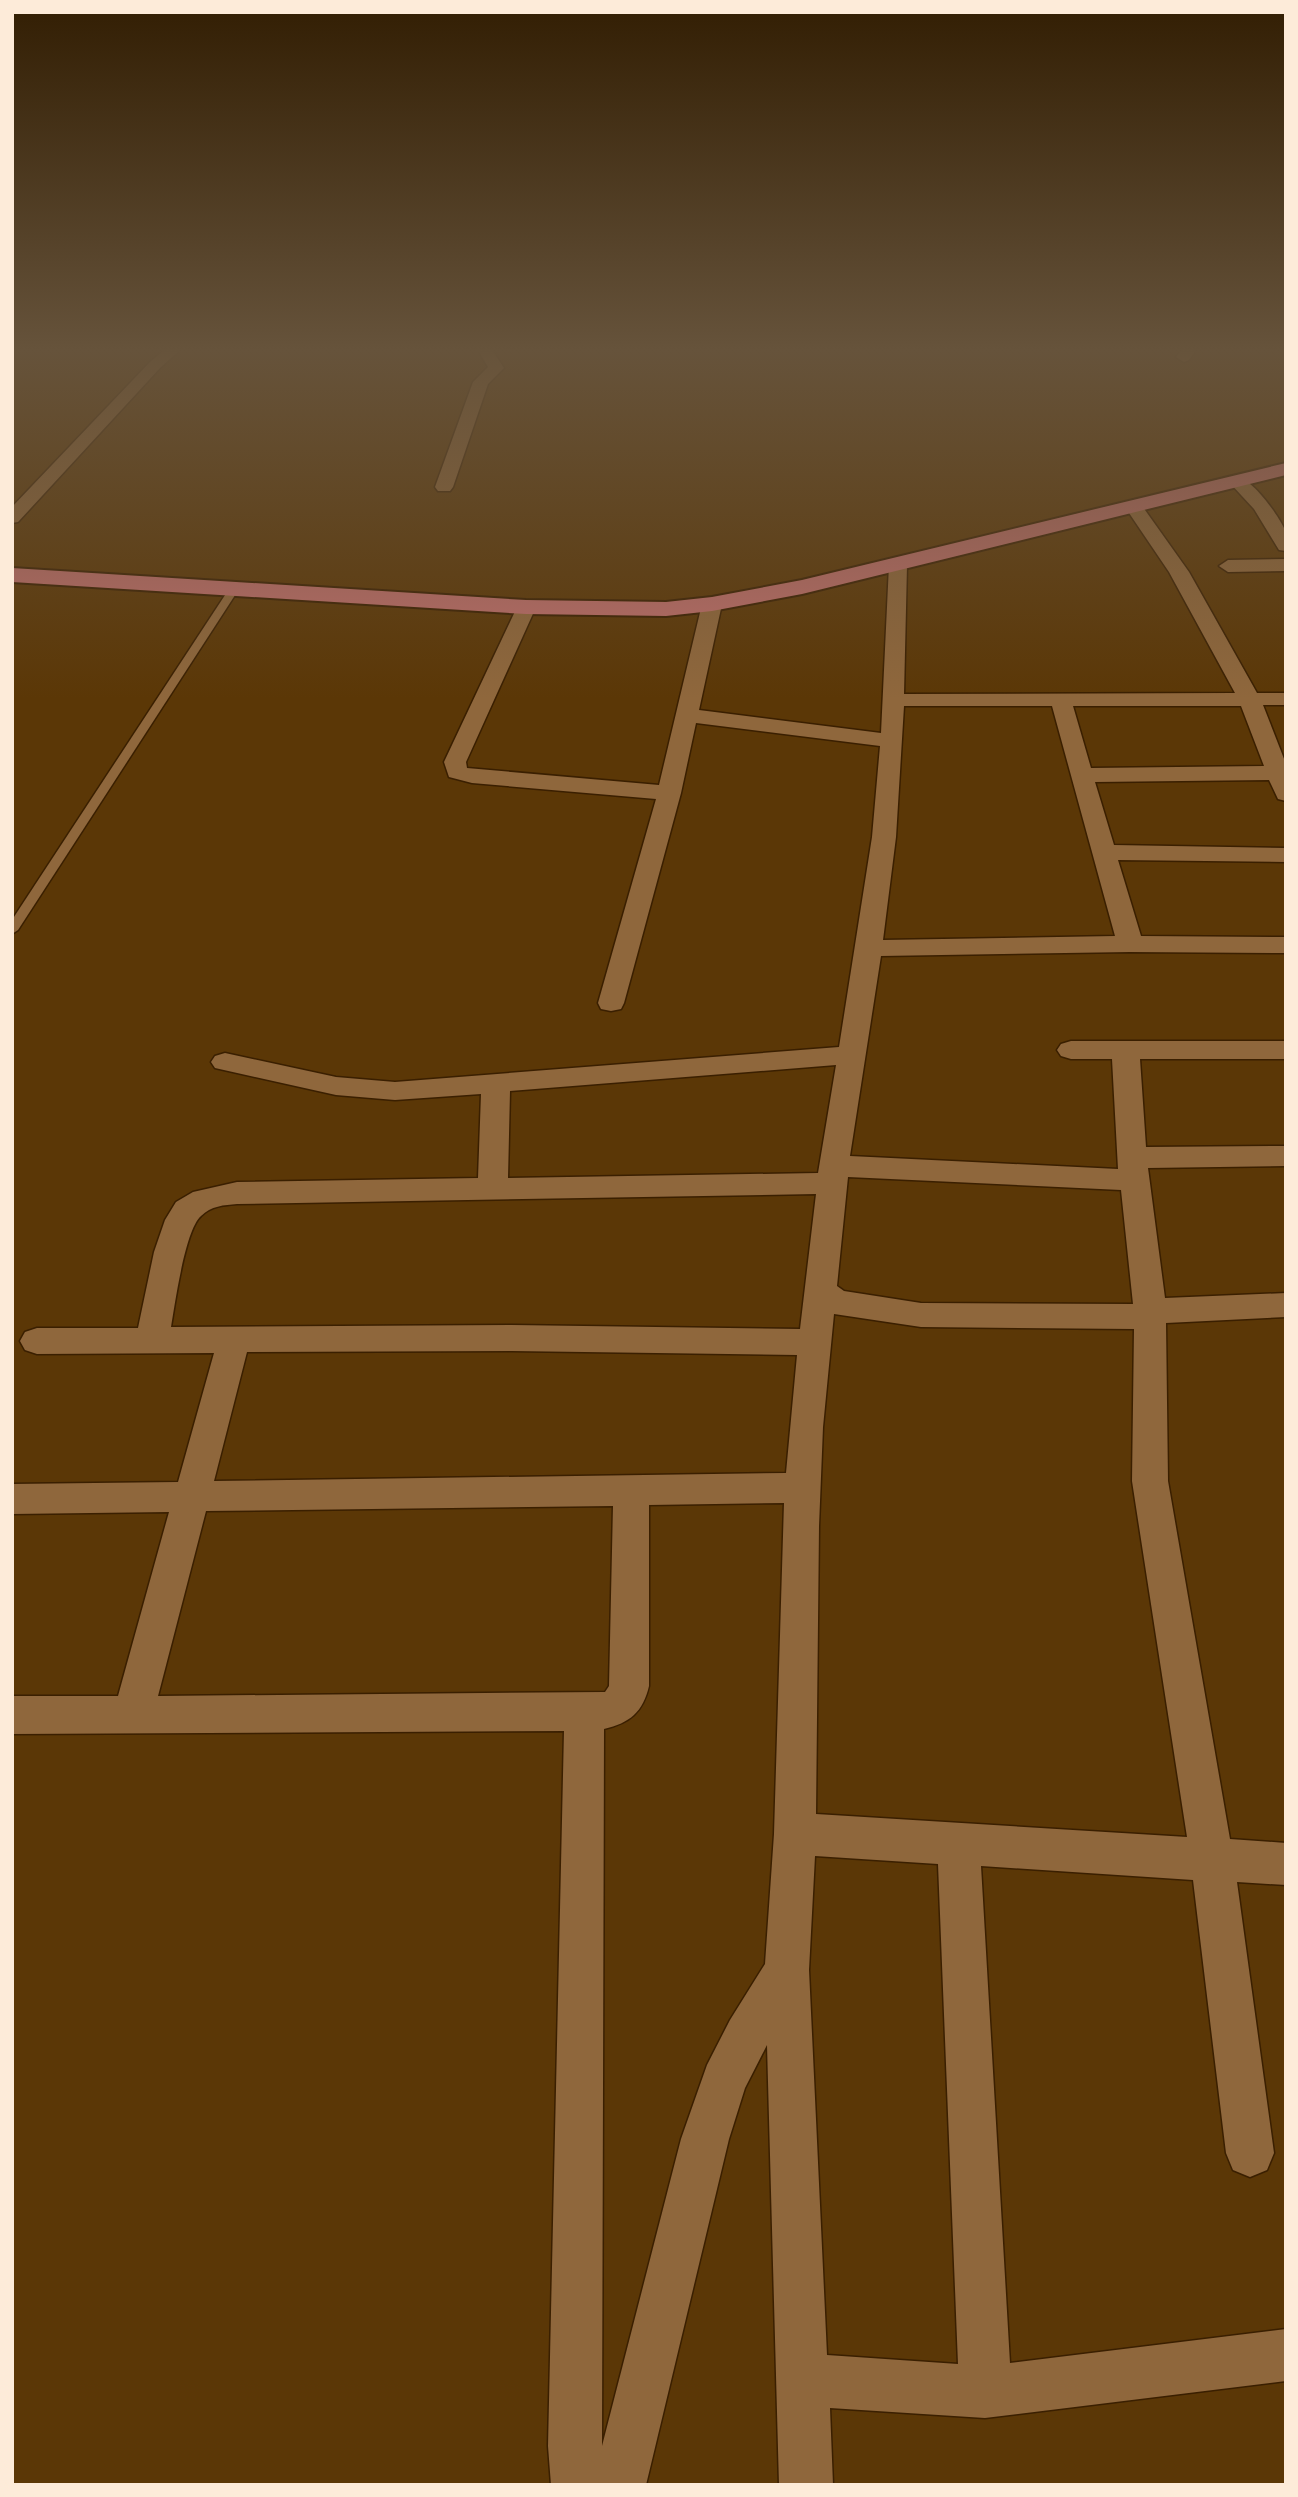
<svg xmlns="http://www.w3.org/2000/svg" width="1298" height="2497" font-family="'Sofia Sans Condensed',sans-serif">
<rect width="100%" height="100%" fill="#5b3706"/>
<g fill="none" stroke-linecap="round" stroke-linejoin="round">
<g stroke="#3a1f00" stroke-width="3">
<path id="service" d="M234,586L239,589L18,930L12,934V920L229,589Z"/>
</g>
<g stroke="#3a1f00" stroke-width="3">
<path id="minor" d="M164,350H180L160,368L18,522L12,523V507L150,362Z
M478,350H492L504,368L488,384L453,487L450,491H438L435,487L473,382L488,367Z
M1182,350H1196L1189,360L1184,362L1176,357Z
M1238,477C1254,481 1277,514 1284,528C1287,535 1286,544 1286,551L1279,550L1254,509L1229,482Z
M1134,502L1140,503L1189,572L1257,693H1286V705H1263L1286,764V801L1278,799L1269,780L1095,782L1114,845L1286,848V862L1118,860L1141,936L1286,937V953L1130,952L881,956L850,1156L1118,1169L1112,1059H1071L1061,1056L1057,1050L1061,1044L1071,1041H1286V1059H1140L1146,1147L1286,1146V1166L1148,1168L1165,1298L1286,1293V1317L1166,1323L1168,1481L1230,1839L1286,1843V1885L1237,1882L1274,2153L1267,2170L1250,2177L1233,2170L1226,2153L1193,1880L981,1866L1010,2363L1286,2329V2381L985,2418L830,2408L833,2485H779L767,2045L745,2088L729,2139L646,2485H551L548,2446L564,1731L12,1734V1696H118L169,1512L12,1514V1484L178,1482L214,1353L37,1354L25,1350L20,1341L25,1332L37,1328H138L154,1252L165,1220L176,1202L193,1192L237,1182L478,1178L481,1094L395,1100L336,1095L215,1068L211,1062L215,1056L225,1053L336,1077L395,1082L839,1047L872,837L880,746L696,723L681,793L624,1003L621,1009L611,1011L601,1009L598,1003L656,799L472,783L449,777L444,762L519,603L526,601L536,607L466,762L467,768L659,785L702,604L712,598L722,604L699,710L881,733L889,565L898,559L907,565L904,694L1235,693L1169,572L1125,507ZM904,706H1052L1115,936L883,940L896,837ZM1073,706H1241L1264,766L1091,768ZM836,1065L818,1173L508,1178L510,1091ZM848,1177L1121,1190L1133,1304L921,1303L844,1291L837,1286ZM816,1194L800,1329L512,1325L171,1327C175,1304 185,1230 201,1216C211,1206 224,1205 237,1204ZM834,1314L921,1327L1134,1329L1132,1481L1187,1837L816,1814L819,1526L823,1427ZM512,1351L797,1355L786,1473L214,1481L247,1352ZM784,1503L774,1834L765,1964L730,2020L707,2065L681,2139L602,2446L604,1729C630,1723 643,1712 649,1686V1505ZM613,1506L609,1686L605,1692L158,1696L206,1511ZM815,1856L938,1864L958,2364L827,2355L809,1970Z
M1286,559V571L1228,572L1219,566L1228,560Z"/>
</g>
<g stroke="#3a1f00" stroke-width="4">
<path id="primary" d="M1286,463V475L802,594L712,611L666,616L526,614L12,582V568L526,600L666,602L712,597L802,580Z"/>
</g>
<use href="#service" fill="#8f673c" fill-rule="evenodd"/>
<use href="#minor" fill="#8f673c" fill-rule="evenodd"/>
<use href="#primary" fill="#bd6e6b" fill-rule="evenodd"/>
</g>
<linearGradient id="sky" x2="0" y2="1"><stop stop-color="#321e03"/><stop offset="0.5" stop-color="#66533b"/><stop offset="1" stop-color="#66533b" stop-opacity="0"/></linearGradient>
<rect width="1298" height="699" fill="url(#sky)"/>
<rect width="1298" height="2497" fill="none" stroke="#fdebd9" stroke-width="28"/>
</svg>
